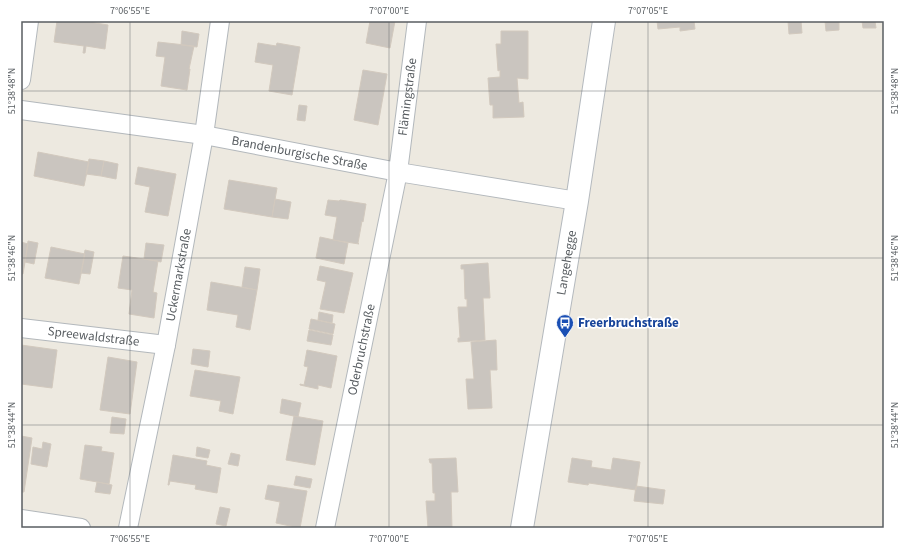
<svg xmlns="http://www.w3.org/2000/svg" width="905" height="549" font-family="'Source Sans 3',sans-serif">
<rect width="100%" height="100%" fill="#ede9e0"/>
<path fill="#cac5bf" stroke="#d2c9be" d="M57,21H83L108,25L105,49L86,46L85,53H83L84,46L54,42Z
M370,21H395L390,48L366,43Z
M657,21H694L695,29L680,31V27L658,29Z
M788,21H801L802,33L789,34Z
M825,21H839V30L826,31Z
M862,21H875L876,28H863Z
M182,31L199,34L197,47L181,45Z
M501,31H528V79L517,78L519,103L523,102L524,117L493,118V105H490L488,78L500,77V70L498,71L496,44H501Z
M158,42L194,46L189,69H190L187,90L161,86L165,57L156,56Z
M258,43L276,46L277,43L300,47L292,95L269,91L273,65L255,62Z
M363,70L387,74L378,125L354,120Z
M299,105L307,106L305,121L297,120Z
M38,152L89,162L84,186L34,176Z
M89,159L104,161L101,176L86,174Z
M104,161L118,164L116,179L101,176Z
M138,167L176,174L168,216L145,212L150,187L135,184Z
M229,180L277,188L272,217L224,209Z
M275,199L291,202L288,219L272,217Z
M328,200L339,201L340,200L366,204L363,222L362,221L358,243L359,244L333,240L337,217L325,215Z
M320,237L348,243L344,264L316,258Z
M28,241L38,243L34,264L25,262Z
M21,242L28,244L23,274H21Z
M146,243L164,245L161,262L144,259Z
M51,247L85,254L79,284L45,278Z
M85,250L94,252L90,274L81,273Z
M123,256L158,261L153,292L157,293L154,318L129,314L132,290L118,288Z
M488,263L490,298H483L485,340L458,342V338H460L458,307H467V299H465L464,269H461V265Z
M320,266L353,273L344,313L320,309L326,282L317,280Z
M245,267L260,269L257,290L242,287Z
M211,282L257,290L250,330L236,327L238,315L207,310Z
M319,312L333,315L332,323L318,320Z
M311,319L335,324L333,334L309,329Z
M309,330L333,335L331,345L307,341Z
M496,340L497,370H490L492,408L468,409L466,379H474L471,342Z
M21,345L57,350L52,388L21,384Z
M193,349L210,351L208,367L191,364Z
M307,350L337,356L331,388L318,385V389L300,385V384L304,385L308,367L304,366Z
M108,357L137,362L130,414L100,410Z
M195,370L240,377L233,414L219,411L221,401L190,396Z
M282,399L301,403L298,417L280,413Z
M294,416L323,421L315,465L286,460Z
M112,417L126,419L124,434L110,433Z
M21,436L32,438L24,492H21Z
M43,442L51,444L47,467L31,464L33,447L42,449Z
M85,445L102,447L101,451L114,453L109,484L80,479Z
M197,447L210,450L208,458L196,456Z
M231,453L240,455L238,466L228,464Z
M173,455L207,461L206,465L221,468L217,493L195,489L196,485L170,481L169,485H168Z
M456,458L458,492H451L452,528H428L426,501H435V493H433L432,463H430L429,459Z
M572,458L592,461L591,467L611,470L613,458L640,462L636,490L589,483L588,485L568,482Z
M296,476L312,479L310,488L294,485Z
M97,482L112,485L110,494L95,492Z
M268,485L307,491L300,528L276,523L280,502L265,499Z
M636,486L665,490L663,504L634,501Z
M220,507L230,509L226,526L216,524Z"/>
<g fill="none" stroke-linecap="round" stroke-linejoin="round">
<g stroke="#b3b8bc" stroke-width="20">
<g id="street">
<path d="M21,80L29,21"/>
<path id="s1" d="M21,110L204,135L398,172L577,201"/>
<path id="s2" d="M21,328L166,345"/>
<path d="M21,519L81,528"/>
<path id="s3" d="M128,528L166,345L204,135L220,21"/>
<path id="s4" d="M325,528L398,172L417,21"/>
</g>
</g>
<g stroke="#b4b9be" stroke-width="24">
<g id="secondary">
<path id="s5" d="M522,528L577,201L604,21"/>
</g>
</g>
<use href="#street" stroke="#fff" stroke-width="18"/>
<use href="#secondary" stroke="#fff" stroke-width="22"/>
</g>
<path fill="none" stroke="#595e62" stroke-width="1" stroke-opacity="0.45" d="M130,21V528M389,21V528M648,21V528M21,91H884M21,258H884M21,425H884"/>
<defs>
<g id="bus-pin" transform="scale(0.9)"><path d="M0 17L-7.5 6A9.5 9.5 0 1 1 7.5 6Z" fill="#1a4fb4" stroke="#fff"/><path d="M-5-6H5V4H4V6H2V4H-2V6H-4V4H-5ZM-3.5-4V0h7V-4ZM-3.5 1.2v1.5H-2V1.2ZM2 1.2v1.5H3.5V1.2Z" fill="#fff"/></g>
</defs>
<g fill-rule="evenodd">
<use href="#bus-pin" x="565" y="323"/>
</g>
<g text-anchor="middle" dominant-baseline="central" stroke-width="3.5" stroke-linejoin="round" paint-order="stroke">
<g font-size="13" fill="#595e62" stroke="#fff">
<text stroke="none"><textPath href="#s4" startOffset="439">Flämingstraße</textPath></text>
<text stroke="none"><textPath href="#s1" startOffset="282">Brandenburgische Straße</textPath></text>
<text stroke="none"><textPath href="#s5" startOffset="269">Langehegge</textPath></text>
<text stroke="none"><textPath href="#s3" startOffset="258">Uckermarkstraße</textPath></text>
<text stroke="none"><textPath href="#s2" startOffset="73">Spreewaldstraße</textPath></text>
<text stroke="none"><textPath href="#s4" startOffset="182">Oderbruchstraße</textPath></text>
</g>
<g font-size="13" font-weight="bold" fill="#164399" stroke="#fff" text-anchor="start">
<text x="578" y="323">Freerbruchstraße</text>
</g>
</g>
<rect width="905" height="549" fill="none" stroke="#ffffff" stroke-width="44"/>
<rect x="22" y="22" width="861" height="505" fill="none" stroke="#595e62" stroke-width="1.5"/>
<g font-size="10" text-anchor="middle" fill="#595e62">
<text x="130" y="14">7°06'55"E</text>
<text x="389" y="14">7°07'00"E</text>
<text x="648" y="14">7°07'05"E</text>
<text transform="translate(11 91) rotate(-90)" y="4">51°38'48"N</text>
<text transform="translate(894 91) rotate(-90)" y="4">51°38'48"N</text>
<text transform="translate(11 258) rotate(-90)" y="4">51°38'46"N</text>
<text transform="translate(894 258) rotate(-90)" y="4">51°38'46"N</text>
<text transform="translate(11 425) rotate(-90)" y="4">51°38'44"N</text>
<text transform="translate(894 425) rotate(-90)" y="4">51°38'44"N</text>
<text x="130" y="542">7°06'55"E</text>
<text x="389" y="542">7°07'00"E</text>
<text x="648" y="542">7°07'05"E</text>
</g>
</svg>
